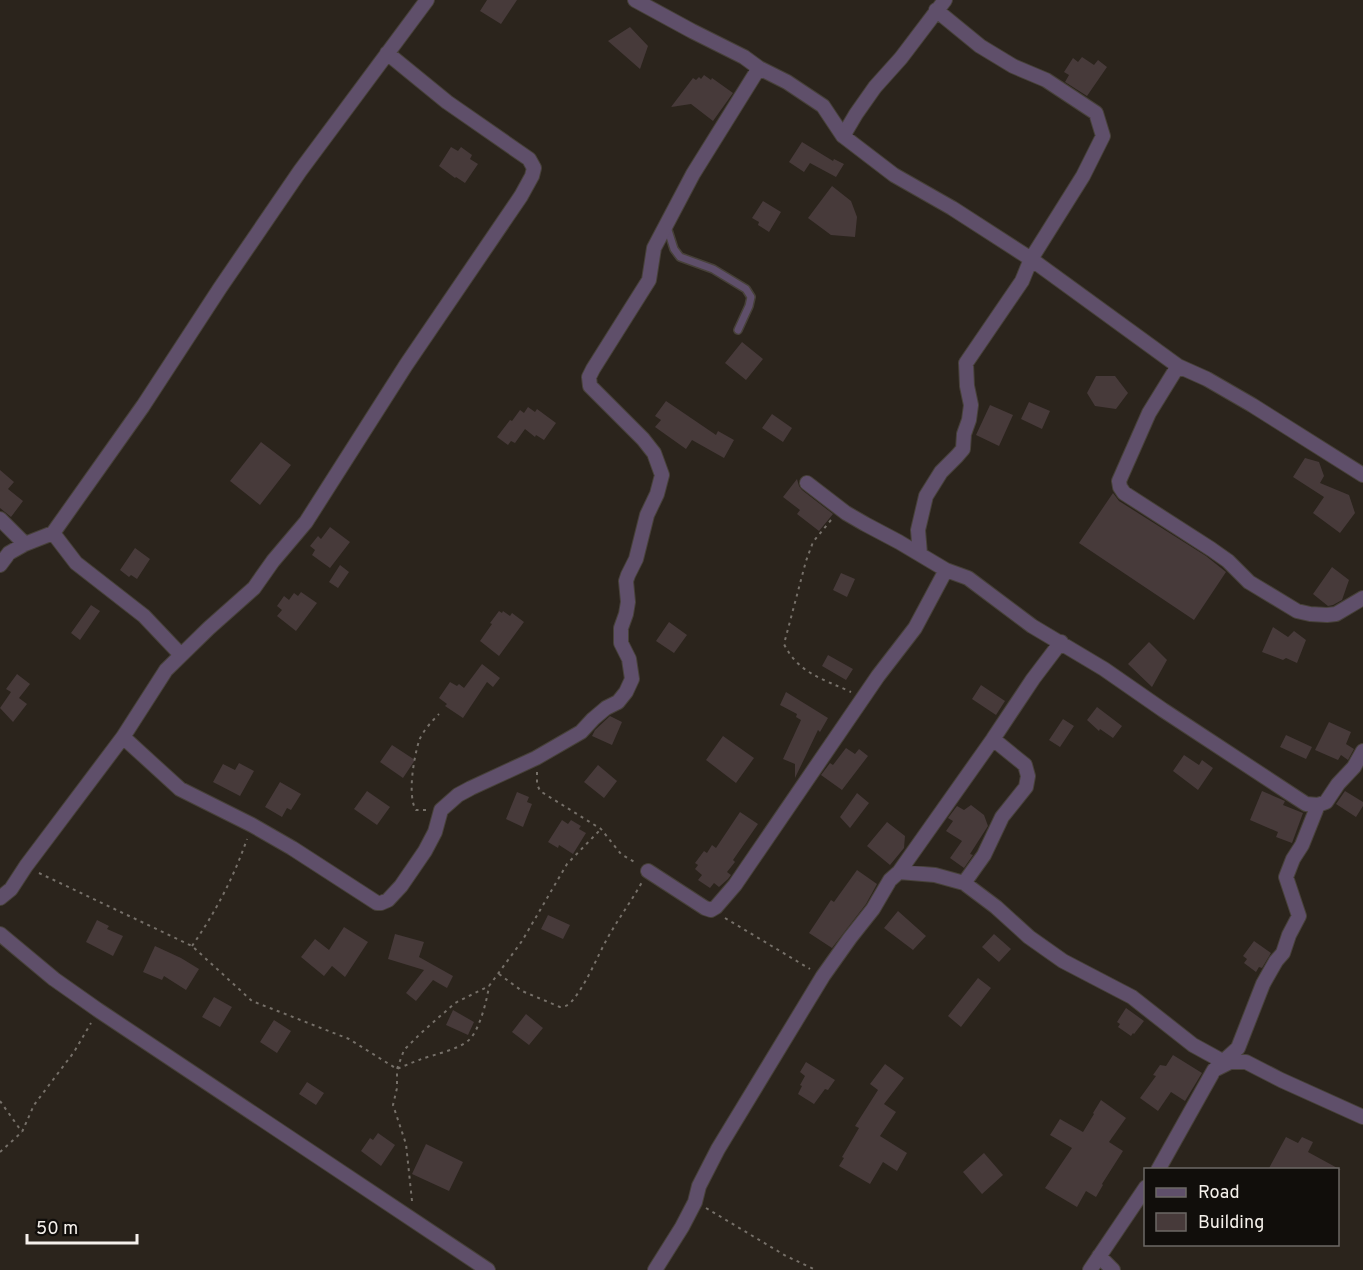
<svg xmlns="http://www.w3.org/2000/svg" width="1363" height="1270" font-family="Overpass,sans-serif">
<rect width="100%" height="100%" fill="#2b241c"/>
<path fill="#473a3a" d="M487,0H517L501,24L480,11Z
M630,27L648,46L640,69L608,41Z
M1082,57L1094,65L1098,60L1107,67L1087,96L1065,82L1069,75L1064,72L1073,58L1078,62Z
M704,75L711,80L712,78L733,93L713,121L691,104L671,107L693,78L696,80L699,77L701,79Z
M802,142L833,161L834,159L844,164L836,177L810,163L804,172L789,162Z
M451,147L458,151L461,147L472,155L470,159L478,164L465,183L456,177L455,178L439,166Z
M832,186L851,201L857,217L855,237L831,235L808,218Z
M763,201L781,212L769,232L758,225L759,222L752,218Z
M742,342L763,359L746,380L725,363Z
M1096,376H1115L1128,393L1116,409L1095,406L1087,393Z
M666,401L716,435L718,431L734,440L724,458L692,440L686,449L655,427L661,420L655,416Z
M1029,402L1050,411L1042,429L1021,419Z
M990,405L1013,415L999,446L976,435Z
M528,407L535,412L537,409L556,423L544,440L536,435L535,437L525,429L515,443L511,441L508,445L497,437L510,420L512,421L520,410L524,413Z
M772,414L792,428L783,442L762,428Z
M261,442L291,465L260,505L230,481Z
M1305,458L1319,462L1324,476L1320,483L1349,495L1355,513L1340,533L1313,513L1324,497L1293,477Z
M0,470L14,482L8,489L23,501L11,517L0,508Z
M797,479L799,486L802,490L833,514L819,531L797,514L800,510L783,497Z
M1113,493L1119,501L1206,556L1226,572L1194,620L1079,543Z
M330,527L350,542L330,568L312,555L315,550L310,546L318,536L321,539Z
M135,548L150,559L137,579L131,575L129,577L120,570Z
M340,565L349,572L338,588L329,582Z
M1332,567L1349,580L1342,600L1333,605L1328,606L1313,594Z
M841,573L855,579L847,597L833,590Z
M301,592L317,603L296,631L277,616L282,610L277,606L284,596L289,600L294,593L298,596Z
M91,605L100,611L80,640L71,633Z
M499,611L502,613L503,611L510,616L512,613L524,622L499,656L480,641L492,624L490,623Z
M669,622L687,635L674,653L656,641Z
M1273,627L1288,637L1294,631L1306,640L1297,663L1286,658L1283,660L1262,652Z
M1149,642L1167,660L1152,687L1128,664Z
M828,655L853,669L846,680L822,666Z
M482,664L500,678L493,687L487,682L463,718L445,706L447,704L439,698L450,682L457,686L459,684L464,688Z
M17,674L30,684L19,698L27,704L13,722L0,708L11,692L6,689Z
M981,685L1005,701L996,715L972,699Z
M786,692L828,718L820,732L818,730L795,778V764L783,759L801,720L796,717L797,714L780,705Z
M1097,707L1122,726L1113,738L1100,729L1099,731L1087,720Z
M610,716L622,722L612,745L592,736L595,730Z
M1063,719L1074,726L1060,747L1049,740Z
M1329,722L1351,732L1346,744L1354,749L1348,760L1341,755L1338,760L1315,750Z
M1286,735L1312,747L1306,759L1280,747Z
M723,736L754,758L736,783L706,760Z
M392,745L415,760L403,778L380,762Z
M846,748L855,754L859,749L868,756L842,790L821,775L830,763L833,765Z
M1184,755L1199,765L1202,760L1213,768L1198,790L1173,771Z
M239,763L254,771L240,796L213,782L223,764L235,770Z
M598,765L617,781L604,798L584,782Z
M280,782L301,794L291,810L287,808L282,817L265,807Z
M367,791L390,807L377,825L354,809Z
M1262,791L1285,801L1283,805L1303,813L1292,843L1276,837L1278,832L1250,820Z
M1345,791L1363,802V806L1356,817L1336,804Z
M517,792L529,797L527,802L532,804L523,827L506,819Z
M857,793L869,803L850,828L840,817Z
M971,805L984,815L988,826L970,854L973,855L964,868L950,858L962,841L946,831L953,821L948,818L957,806L964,810Z
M740,812L758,824L733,860L735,862L727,872L731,875L728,879L719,887L714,883L710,888L698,880L702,875L695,869L698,865L695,863L704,851L707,853L712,845L716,848Z
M562,820L568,824L571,820L581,826L579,829L586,833L573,854L559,845L558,848L548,842Z
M887,822L905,836L904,848L890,865L867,846Z
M857,870L877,884L866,904L832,948L809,933L831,900L834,902Z
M898,911L926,936L913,950L884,928Z
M548,915L570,925L563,939L541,929Z
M97,920L109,926L107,929L123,936L113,956L86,942Z
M344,927L368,942L345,977L332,966L324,976L301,957L315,939L329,950Z
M395,934L424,942L419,957L453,976L447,988L433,980L416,1001L406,993L424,970L388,959Z
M994,934L1011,949L999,962L982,947Z
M1254,941L1271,953L1262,968L1259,967L1256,972L1244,963L1247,959L1243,956Z
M155,946L181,958L199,969L186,990L164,976L162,980L143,972Z
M978,978L991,988L961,1027L948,1016Z
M214,997L232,1007L220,1027L202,1017Z
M1126,1008L1144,1021L1134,1034L1133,1033L1131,1036L1118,1027L1120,1024L1117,1022Z
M453,1010L474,1022L468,1035L446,1025Z
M526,1014L543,1028L529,1045L512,1032Z
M274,1020L291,1031L277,1053L260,1042Z
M1173,1055L1202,1073L1185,1101L1171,1092L1158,1111L1140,1098L1156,1076L1153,1075L1160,1065L1166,1066Z
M806,1062L835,1080L828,1090L825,1089L814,1104L798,1094L802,1086L800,1085L805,1076L800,1072Z
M885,1064L904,1078L884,1104L896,1112L880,1136L907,1153L897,1171L883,1162L870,1184L839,1166L844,1158L842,1157L859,1128L855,1126L878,1090L870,1084Z
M307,1082L324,1093L316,1105L299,1094Z
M1101,1100L1126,1118L1109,1142L1123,1151L1102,1184L1103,1185L1096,1197L1086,1191L1077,1207L1045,1188L1072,1148L1050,1135L1060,1119L1083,1132L1094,1114L1093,1113Z
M378,1133L395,1145L381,1166L361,1151L370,1138L373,1140Z
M1286,1137L1298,1143L1302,1137L1313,1142L1308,1152L1341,1170H1268Z
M426,1144L463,1162L449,1191L412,1174Z
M984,1153L1003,1175L982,1194L963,1172Z"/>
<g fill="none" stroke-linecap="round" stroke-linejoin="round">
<g stroke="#474139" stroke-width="10">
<path id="lane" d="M667,227L674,249L680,257L713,269L746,289L751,297L749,306L738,330"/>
</g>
<g stroke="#474139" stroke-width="16">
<path id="street" d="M635,0L692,31L744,57L759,68L787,82L823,106L843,136L894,175L952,208L1031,259L1178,366L1207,379L1252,405L1363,475
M843,136L856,114L875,87L901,58L945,0
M1178,366L1149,413L1119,481L1120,487L1124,493L1211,549L1228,561L1249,582L1297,611L1310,614L1327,615L1336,614L1363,598
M807,483L846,513L865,524L899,542L946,570L968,578L1032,626L1104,669L1163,710L1306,804L1318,805L1326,802L1338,784L1354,767L1363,751
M0,519L25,544
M920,554L918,530L926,496L941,472L957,456L963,449L964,434L969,420L971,405L967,386L966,363L1022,281L1031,259L1083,176L1103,136L1096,113L1046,80L1013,66L980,46L936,10
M0,565L9,553L25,544L53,533
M181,655L144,616L76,563L53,533L143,406L220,288L300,171L427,0
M123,737L180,789L252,825L292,848L377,903H381L388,900L401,886L425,851L435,832L441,810L458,795L471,788L536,758L581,732L593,719L606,708L618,702L626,692L632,679L629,659L621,643V628L626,614L628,602L626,581L628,575L636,559L647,515L657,494L662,475L654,453L643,439L590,386L589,377L593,369L649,280L654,248L693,174L759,68
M648,871L705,908L711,910L716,907L735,885L878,676L915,628L946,570
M899,872L935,875L964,883L996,907L1029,937L1063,961L1132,997L1193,1045L1224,1062
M964,883L984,855L1002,817L1026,787L1028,776L1025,765L993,739
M0,898L11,889L26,866L123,737L166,670L209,628L254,588L273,561L306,522L406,365L521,196L532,176L534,168L529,159L447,102L387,53
M0,934L54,979L98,1010L488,1270
M1214,1070L1238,1048L1263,984L1276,961L1283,953L1289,935L1299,916L1286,877L1293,859L1302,845L1318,805
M1158,1170L1214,1070L1230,1062H1246L1281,1080L1363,1117
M1099,1256L1113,1270
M655,1270L682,1227L695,1202L699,1186L718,1149L823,976L850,938L873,909L890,880L899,872L993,739L1033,679L1061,642
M1090,1270L1146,1187"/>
</g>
<path stroke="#767069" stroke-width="2" stroke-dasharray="3 4.5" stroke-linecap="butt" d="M831,520L813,542L806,561L784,644C798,673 823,679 851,692
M537,772V784L540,791L601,829L621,854L636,863
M426,810H416C407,796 414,757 419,741C422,732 432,721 439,714
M39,873L192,946L252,1001L349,1039L397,1069C404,1066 411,1063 419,1060C434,1054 459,1050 470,1039C480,1028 487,1000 489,986
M725,918L810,969
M192,946C215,913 234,877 247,839
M499,974L522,991L560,1007C565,1007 569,1005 572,1001C587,983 596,959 607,939C618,919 631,902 642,882
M0,1101L22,1132
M0,1152L22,1132L34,1105L74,1052L91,1023
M412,1201L406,1144L393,1105L397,1088V1069L404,1050L420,1034L455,1003L489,986L522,941L567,864L601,829
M706,1208L786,1256L816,1270"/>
<use href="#lane" stroke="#5f4f6a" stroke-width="7"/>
<use href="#street" stroke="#5f4f6a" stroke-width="14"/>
</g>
<rect x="1144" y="1168" width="195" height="78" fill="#110e0b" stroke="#6c6865" stroke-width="1.5"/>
<rect x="1156" y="1188" width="30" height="9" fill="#5f4f6a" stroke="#6c6865" stroke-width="1.5"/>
<text x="1198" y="1198" font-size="18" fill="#f5f0eb">Road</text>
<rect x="1156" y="1213" width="30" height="18" fill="#473a3a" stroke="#6c6865" stroke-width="1.5"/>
<text x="1198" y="1228" font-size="18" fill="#f5f0eb">Building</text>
<path d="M27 1234v9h110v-9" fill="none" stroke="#f5f0eb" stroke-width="3"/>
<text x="36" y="1234" font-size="18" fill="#f5f0eb" stroke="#110e0b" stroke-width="4.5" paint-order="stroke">50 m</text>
</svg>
